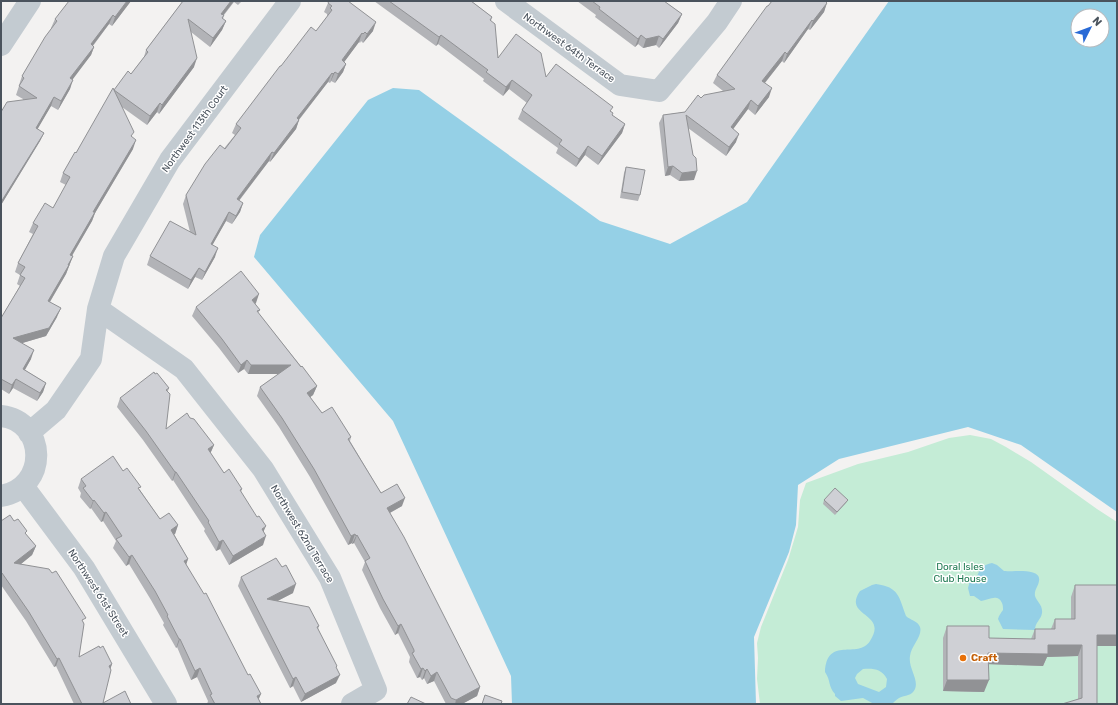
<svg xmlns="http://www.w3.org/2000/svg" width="1118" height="705" font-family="Rubik,sans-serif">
<rect width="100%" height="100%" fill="#f3f2f1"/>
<path fill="#c4ecd6" d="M970,435L991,439L1006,447L1031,462L1097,509L1117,522V704H760L757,679L758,658L757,643L761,627L788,560L798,527L800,500L806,483L858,464L908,452L949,438Z"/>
<path fill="#95d0e6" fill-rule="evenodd" d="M889,1H1117V512L1021,445L968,427L839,459L798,485L796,525L789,552L754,637L756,704H512L511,676L393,421L254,257L260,235L368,100L393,88L419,90L600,221L670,244L747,202ZM1078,16H1102V40H1078Z
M992,563L997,565L1004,571C1012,572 1042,567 1039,581C1038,587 1034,590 1035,596C1037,602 1043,605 1042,613C1041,620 1035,622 1035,630L1003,629L998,619C999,615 1001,613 1003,610C1003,608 1003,605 1002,603C998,593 988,600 981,601L974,596H970L968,588L970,581C981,581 974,566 992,563Z
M876,584C899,587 899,597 906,616C910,620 918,621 920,627C923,636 911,646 910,656C908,668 919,679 915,689C912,696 905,695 899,698C896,700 894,702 892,704H874L863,698L841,701L835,696V694C828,686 831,681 825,672C827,635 858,660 870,641C889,612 842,617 860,591L872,585ZM863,669C873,668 882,669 887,679L886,687L879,692L858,684L855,678L857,674Z"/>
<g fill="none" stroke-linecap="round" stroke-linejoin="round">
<path stroke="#c3cbd1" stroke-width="22" d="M506,1L620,85L659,91L717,22L731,1
M1,45L30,1
M98,309L184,369L263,469L330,578L376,690L352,704
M1,416C47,421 49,488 1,496
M29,433L56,410L91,359L98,309L114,256L170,160L290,1
M23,486L84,568L166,704"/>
</g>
<path fill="#b2b3b7" d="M131,1L112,26L109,24L93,46L94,47L91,55L72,79L70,89L58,110L51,106L37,129L44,133L40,141L1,205L23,99L16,95L19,86V85L22,76L52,28H51L55,19Z
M183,1H242L238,5L234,2L224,15L223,19L226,21L222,30L210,47L191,32L194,67L159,114L157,112L147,125L122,107L132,137L133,149L95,213L92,221L72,256H73L66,274L50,302L57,317L46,336L22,343L31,359L25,370L46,383L43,392L37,401L13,388L9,394L1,389V318L20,286L17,284L20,275L15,272L18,263L33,234L29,232L33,223L53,208L66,185L60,182L63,173L76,153L114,90L131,74L144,57L146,50Z
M374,1H471L492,17L491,21L498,58L546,77L612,112V115L625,124L622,133L598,165L585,155L576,167L556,153L558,148L518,119L522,110L527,103L509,89L503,96L483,81L484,79L438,44L436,46Z
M577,1H664L682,14L678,23L659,48L656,45L643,48L638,44L635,47L595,17L596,15Z
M772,1H827L824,12L810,30L808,29L784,63L782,61L765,83L769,97L755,115L748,109L733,129L736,142L726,156L688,128L693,155L694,180L679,181L670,175L665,176L659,123L663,115L685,112L701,98L723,91L713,83L717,75Z
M328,3L373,31L363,43L361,41L360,43L359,42L344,62L346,64L343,72L335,83L331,81L330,83L328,82L299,120L296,129L270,162L269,161L239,201L243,203L240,212L232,224L226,221L212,245L215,257L202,280L195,277L188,289L147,265L150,256L190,232L183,204L186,195L235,135L232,133L236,124L281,66L316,31L327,17V14L324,12Z
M626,167L640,195L638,201L620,198L624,173Z
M256,303L255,304L260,310L258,313L317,386L313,395L310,397L322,413L351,437L350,441L381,493L402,506L390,513L480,687L477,696L462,704H446L434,681L427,684L424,678L422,680L420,677L417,678L409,662L410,657L398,633L395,635L380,608L362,570L365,562L354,543L352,544V543L348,545L310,477L279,427L257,396L260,387L279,374H248L244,369L238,373L219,348L192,316L196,307Z
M155,374L169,388L168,391L166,429L190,418L214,445L210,454L224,473L242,489L241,492L264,532L263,545L229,565L220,549L216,551L204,531L205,529L173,480L172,481L143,440L117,407L120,398Z
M123,471L140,490L160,519L178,525L175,534H174L188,559L186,564L261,704H207L208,701L197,677L191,680L177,647L176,648L163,625L164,623L151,600L129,564L126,566L113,548L116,541L103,521L101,522L91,508L90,509L80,497L81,493L78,488L81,479Z
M824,500H848L846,503L835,515L823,504Z
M1,521H14L36,546L32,555L21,564L84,623L79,657L112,664L110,669L103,703L131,704H74L56,666L54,667L26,621L1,585Z
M241,577L293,593L277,601L319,626L318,629L336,668V683L301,702L293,686L290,688L238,586Z
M1075,585H1117V646H1097V704L1078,699V656L1047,657L1043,666L989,664L984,692L943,691V638L947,626L989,638L1031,639L1035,629H1051L1055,619H1071V597Z"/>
<path fill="#919295" d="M127,1H131L112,26L115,17Z
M231,1H234L218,22L221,14Z
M827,3L824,12L810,30L813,21Z
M682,14L678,23L659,48L663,39Z
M113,15L109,24L87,53L91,44Z
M812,20L808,29L784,63L787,54Z
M226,21L222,30L210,47L213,38Z
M376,22L373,31L363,43L367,34Z
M362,33L359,42L339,69L342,60Z
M441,35L438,44L436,46L439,37Z
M641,35L638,44L635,47L638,39Z
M659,36L656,45L643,48L646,39Z
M94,47L91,55L67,87L70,78Z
M785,52L782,61L759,90L762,81Z
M197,58L194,67L159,114L162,105Z
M346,64L343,72L335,83L338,74Z
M335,72L331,81L330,83L333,74Z
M332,73L328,82L293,127L297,118Z
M73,80L70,89L58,110L61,101Z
M512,80L509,89L503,96L506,87Z
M772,88L769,97L755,115L758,106Z
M54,97L51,106L33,137L36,128Z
M751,100L748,109L728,136L731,127Z
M160,103L157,112L147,125L150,116Z
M299,120L296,129L270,162L274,153Z
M625,124L622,133L598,165L602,156Z
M44,133L40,141L1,205V202Z
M739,134L736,142L726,156L729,147Z
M136,140L133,149L95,213L92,221L67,264L70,255L93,212Z
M588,146L585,155L576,167L579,159Z
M272,152L269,161L233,208L237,199Z
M673,166L670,175L665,176L668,167Z
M697,171L694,180L679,181L682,173Z
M243,203L240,212L232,224L236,216Z
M229,212L226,221L208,253L211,244Z
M218,248L215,257L202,280L205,272Z
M73,256L66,274L45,310L48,301Z
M199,268L195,277L188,289L191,280Z
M259,294L256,303L249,309L252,300Z
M61,308L57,317L46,336L9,347L13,338Z
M34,350L31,359L20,378L23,369Z
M247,360L244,369L238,373L241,365Z
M251,365H291L288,374H248Z
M16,379L13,388L9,394L12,385Z
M46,383L43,392L37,401L40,393Z
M317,386L313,395L304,402L307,393Z
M214,445L210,454L208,449Z
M175,472H176L173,480L172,481Z
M405,498L402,506L384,516L387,508Z
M94,500L91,508L90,509L93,501Z
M106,512L103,521L101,522L104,513Z
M178,525L175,534L167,539L171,530Z
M266,526L262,535V529Z
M355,534L352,543L348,545L351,536Z
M357,535L354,543L352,544L356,536Z
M266,536L263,545L229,565L233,556Z
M223,540L220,549L216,551L219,542Z
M36,546L32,555L11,572L14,563Z
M132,555L129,564L126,566L129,557Z
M188,559L185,568L184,561Z
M296,584L293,593L264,608L267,599Z
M401,624L398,633L395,635L398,626Z
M1097,635H1117V646H1093Z
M179,639H180L177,647L176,648Z
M1048,645H1082L1078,656L1047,657L1043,666L984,664L988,653Z
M59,658L56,666L54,667L57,659Z
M112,664L109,673V666Z
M200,668L197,677L191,680L195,671Z
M423,668L420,677L417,678L421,669Z
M427,669L424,678L422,680L425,671Z
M437,672L434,681L427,684L431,676Z
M340,675L336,683L301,702L305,694Z
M296,677L293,686L290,688L293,679Z
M947,680H989L984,692L943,691Z
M480,687L477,696L462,704H455L456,700Z
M261,694L257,703V696Z"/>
<path fill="#cfd0d5" stroke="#919295" d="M69,1H127L115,17L113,15L91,44L94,47L70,78L73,80L61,101L54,97L36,128L44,133L1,202V112L7,102L37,98L19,86L24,78L22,76L45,37L57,21L55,19Z
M183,1H231L221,14L224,15L222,18L226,21L213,38L188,19L197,58L162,105L160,103L150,116L114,90L134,132L131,136L136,140L93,212H95L70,255L73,256L68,265H69L48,301L61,308L49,328L13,338L34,350L23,369L46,383L40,393L16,379L12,385L1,379V318L25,278L20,275L25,267L18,263L38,226L33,223L45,203L53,208L70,177L63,173L75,152L76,153L113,88L114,90L128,71L131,74L148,52L146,50Z
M329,1H348L376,22L367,34L365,32L363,34L362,33L342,60L346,64L338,74L335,72L333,74L332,73L297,118L299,120L274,153L272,152L237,199L243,203L236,216L229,212L211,244L218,248L205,272L199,268L191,280L150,256L170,221L196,235L186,195L205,164L220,145L225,149L241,128L236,124L280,66H281L311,27L316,31L332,10L330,8L332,6L328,3Z
M389,1H471L492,17L490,20L495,24L498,58L516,34L541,53L546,77L556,64L613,107L610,111L613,113L612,115L625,124L602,156L588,146L579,159L559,144L562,140L522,110L532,95L512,80L506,87L486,72L488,70L441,35L439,37Z
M592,1H664L682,14L663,39L659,36L646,39L641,35L638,39L599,9L600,7Z
M772,1H825L827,3L813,21L812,20L787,54L785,52L762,81L772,88L758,106L751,100L731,127L739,134L729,147L686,115L693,155L696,158L697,171L682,173L673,166L668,167L663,115L685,112L698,95L701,98L704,95L735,89L717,75L767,6H768Z
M626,167L645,170L640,195L622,192Z
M241,271L259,294L252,300L260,310L257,311L301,367L302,366L317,386L307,393L322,413L332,407L351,437L348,439L381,493L397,484L405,498L387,508L404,537L480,687L456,700L451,698L437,672L431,676L427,669L425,671L423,668L421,669L412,653L414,652V650L401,624L398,626L383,599L365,561L370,558L357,535L356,536L355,534L351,536L314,469L282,418L260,387L291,365H251L247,360L241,365L222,339L196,307Z
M154,372L155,374L157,373L169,388L166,390L170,394L166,429L187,413L190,418L194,419L214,445L208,449L224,473L229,469L242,489L240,490L257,517L259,516L266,526L262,529L266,536L233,556L223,540L219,542L208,522L209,521L176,472H175L146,431L120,398Z
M113,456L123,471L127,468L141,487L138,488L160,519L169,513L178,525L171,530L188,559L184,561L204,594L206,593L248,675L250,674L261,694L257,696L261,704H215L210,695L212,694L200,668L195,671L180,639H179L167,616L168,615L155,591L132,555L129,557L116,539L122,536L106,512L104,513L94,500L93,501L83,488L86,486L81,479Z
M835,488L848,500L837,512L824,500Z
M10,515L14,521L18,519L27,531L25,533L36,546L14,563L49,569L52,573L56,571L86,618L82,620L84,624L79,657L99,646L100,648L103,646L112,664L109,666L111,670L103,703L125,691L131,704H82L59,658L57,659L29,612L2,573H1V521Z
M276,558L282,567L286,565L296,584L267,599L309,607L319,626L317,627L337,666L336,667L340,675L305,694L296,677L293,679L241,577Z
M1075,585H1117V635H1097V704H1062L1082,698V645H1048V654L988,653L989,680H947V626H989V638L1035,639V629H1055V619H1075Z
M485,695L502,701L501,704H482Z
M411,697L426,704H407Z"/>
<circle fill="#e8710a" stroke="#fff" stroke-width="1.5" cx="963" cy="658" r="4"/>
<g text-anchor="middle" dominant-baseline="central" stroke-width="3" stroke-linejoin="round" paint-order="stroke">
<g font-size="10" fill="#4a535d" stroke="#fff">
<text transform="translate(569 48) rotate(36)">Northwest 64th Terrace</text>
<text transform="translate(195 129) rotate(-54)">Northwest 113th Court</text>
<text transform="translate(302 534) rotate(59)">Northwest 62nd Terrace</text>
<text transform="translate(98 593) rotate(57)">Northwest 61st Street</text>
</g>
<g font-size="10" fill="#207a53" stroke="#fff">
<text x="960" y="567">Doral Isles<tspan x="960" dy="12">Club House</tspan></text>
</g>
<g font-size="10" font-weight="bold" fill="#c56008" stroke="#fff" text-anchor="start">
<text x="971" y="658">Craft</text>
</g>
</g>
<rect width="1118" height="705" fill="none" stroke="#4a535d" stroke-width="4"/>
<g transform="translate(1090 28) rotate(48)"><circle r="19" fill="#ffffff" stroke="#b7babe"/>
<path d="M0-3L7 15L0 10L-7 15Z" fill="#296ad6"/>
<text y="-6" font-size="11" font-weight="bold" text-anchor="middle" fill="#4a535d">N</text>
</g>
</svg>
